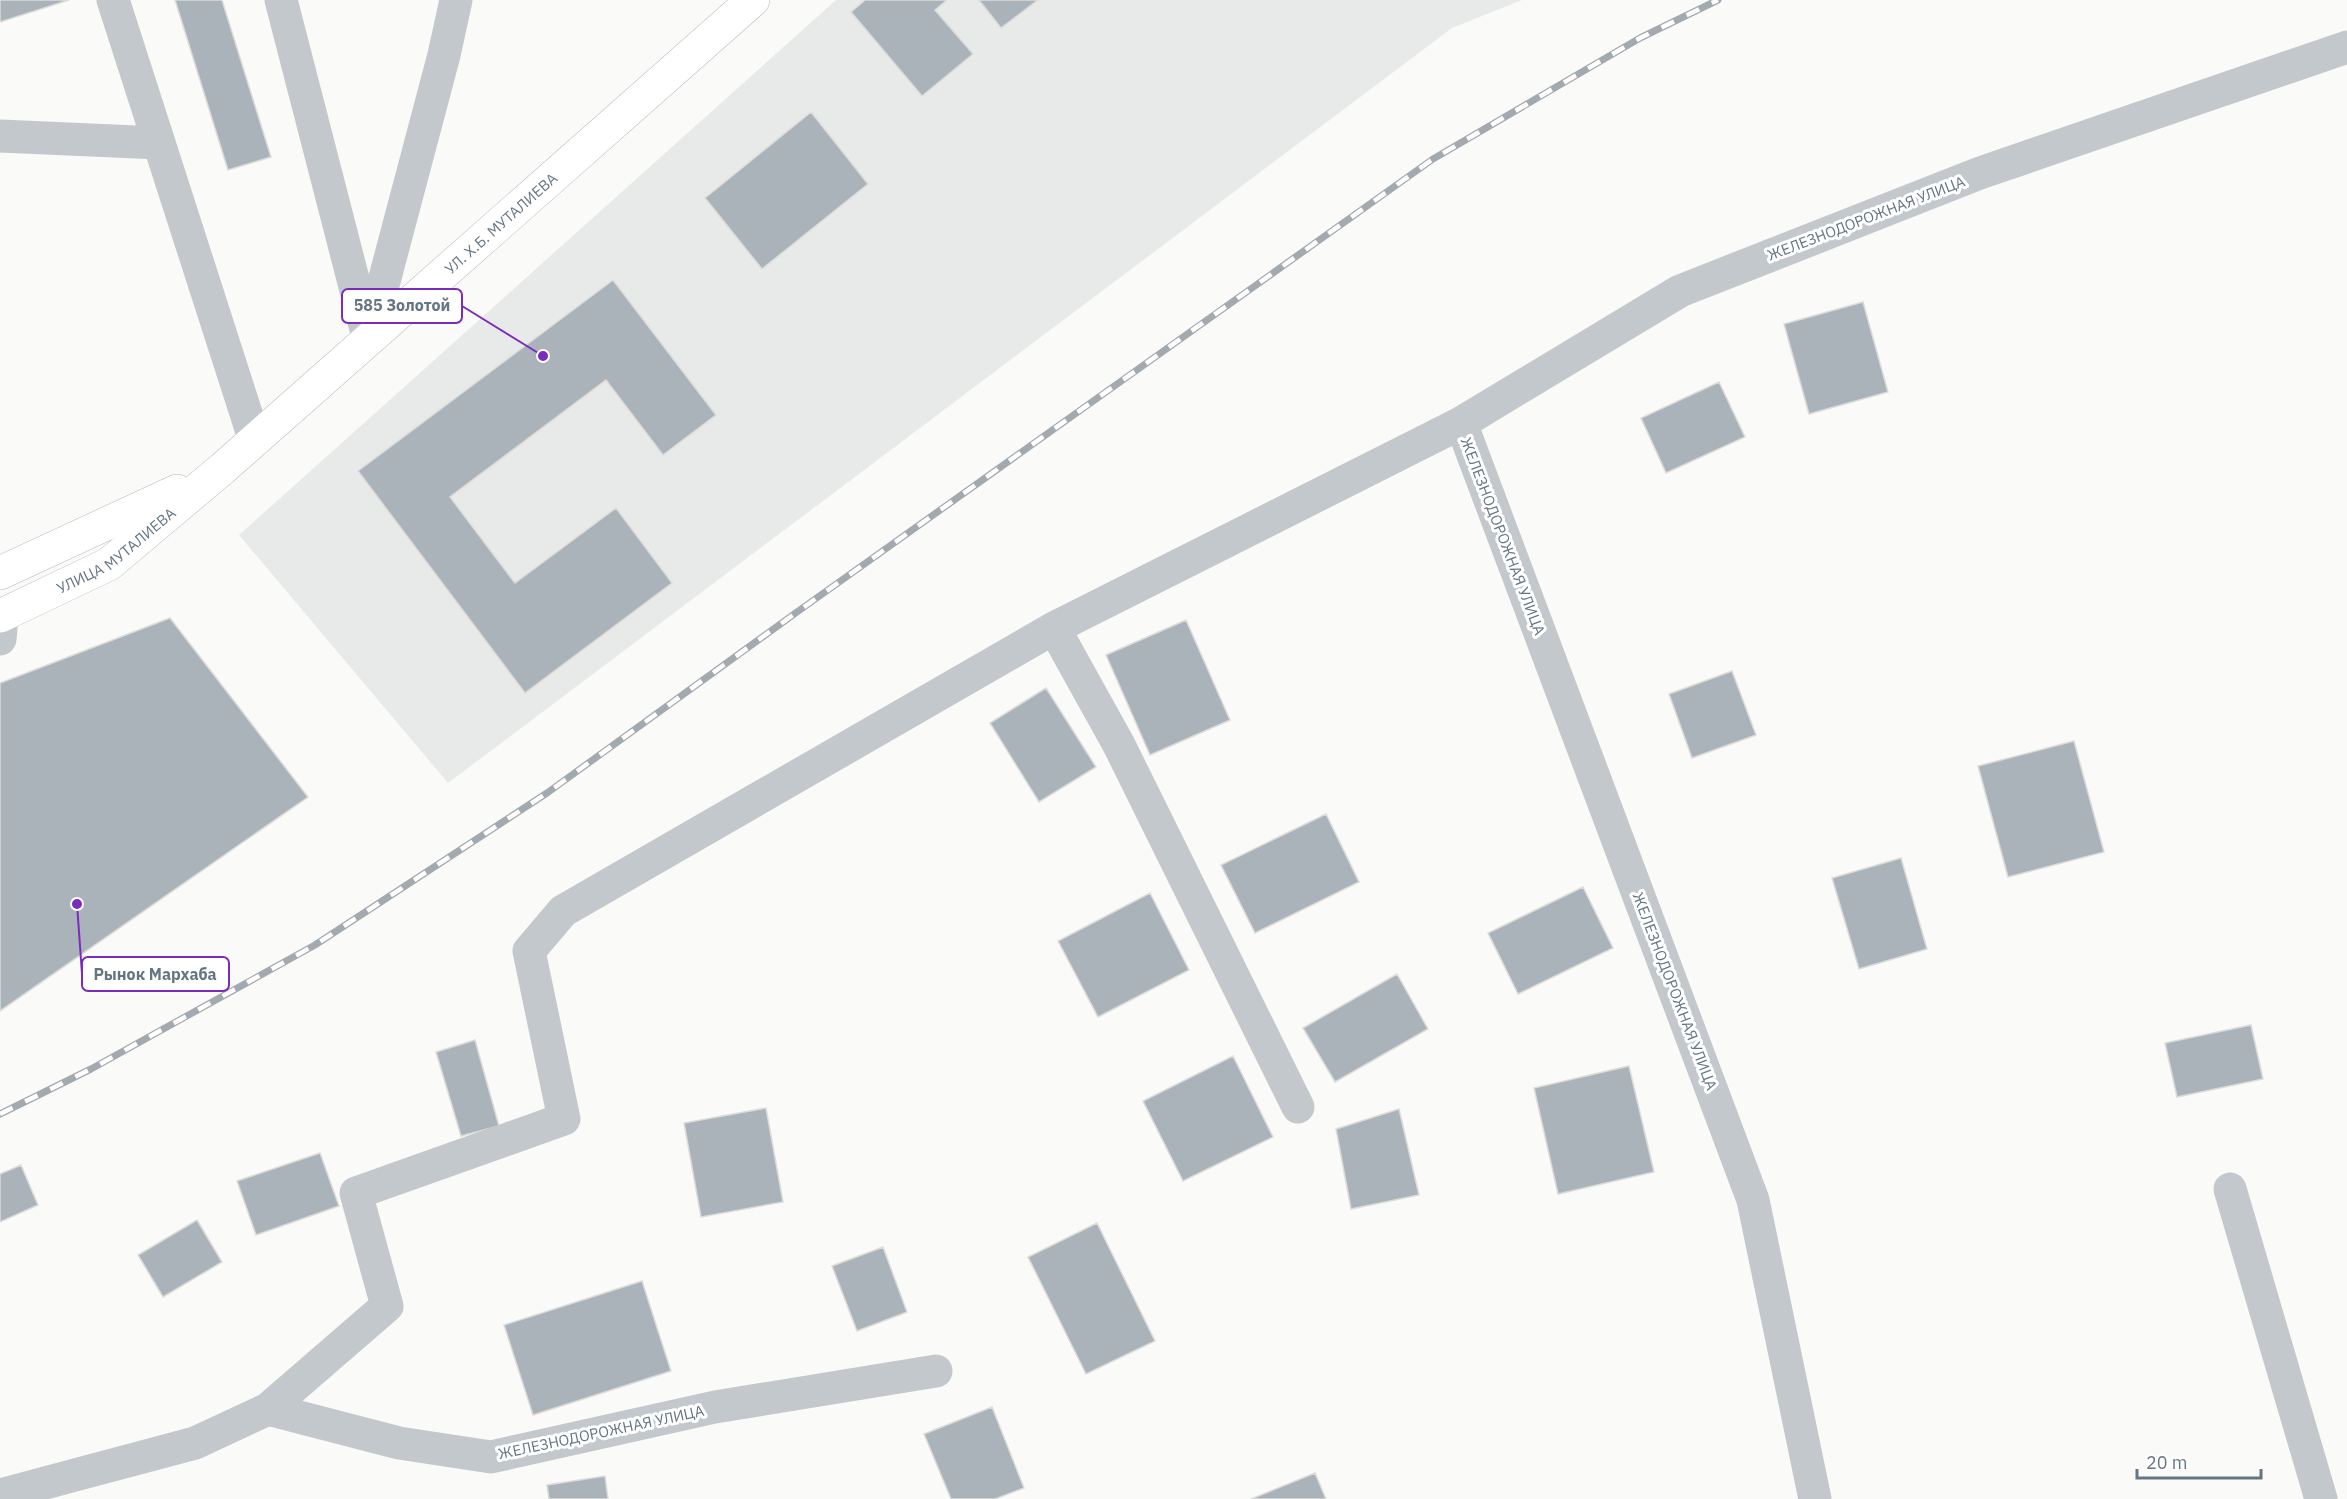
<svg xmlns="http://www.w3.org/2000/svg" width="2347" height="1499" font-family="'IBM Plex Sans',sans-serif">
<rect width="100%" height="100%" fill="#fafaf8"/>
<path fill="#e8e9e9" d="M836,0H1522L1452,28L448,783L239,535Z"/>
<path fill="#aab3b9" stroke="#dcdcda" stroke-width="1.5" d="M0,0H69L0,22Z
M175,0H222L271,157L228,170Z
M865,0H947L935,10L973,54L922,96L851,12Z
M979,0H1038L1001,28Z
M811,112L868,184L762,269L705,198Z
M613,280L716,415L663,455L606,380L450,497L515,583L616,508L672,583L525,693L358,471Z
M1863,302L1888,392L1809,414L1784,324Z
M1719,382L1745,437L1666,473L1641,418Z
M170,618L308,797L0,1011V683Z
M1186,620L1230,720L1150,755L1106,655Z
M1732,671L1756,735L1692,758L1669,694Z
M1046,688L1096,767L1039,802L990,723Z
M2074,741L2104,852L2008,877L1978,766Z
M1326,814L1359,882L1255,933L1221,865Z
M1901,858L1927,949L1859,969L1832,878Z
M1583,887L1613,948L1518,994L1488,933Z
M1150,893L1189,970L1098,1017L1058,941Z
M1397,974L1428,1029L1335,1082L1303,1028Z
M2251,1025L2263,1079L2177,1097L2165,1043Z
M475,1040L499,1126L461,1136L436,1052Z
M1233,1056L1273,1137L1183,1181L1143,1101Z
M1629,1066L1654,1172L1558,1194L1534,1088Z
M766,1108L783,1202L701,1217L684,1123Z
M1399,1109L1419,1195L1351,1209L1336,1129Z
M320,1153L339,1206L256,1235L237,1181Z
M21,1165L38,1205L0,1222V1174Z
M197,1220L222,1262L163,1297L138,1255Z
M1097,1223L1155,1341L1086,1374L1028,1257Z
M883,1247L907,1312L857,1331L832,1266Z
M642,1281L671,1371L533,1415L504,1325Z
M992,1407L1024,1488L995,1499H951L924,1434Z
M1315,1473L1326,1499H1251Z
M605,1476L608,1499H549L547,1485Z"/>
<g fill="none" stroke-linecap="round" stroke-linejoin="round">
<g stroke="#b5babe" stroke-width="34">
<g id="major">
<path d="M0,573L177,491"/>
<path id="s1" d="M0,616L109,564L222,469L753,0"/>
</g>
</g>
<path stroke="#c3c8cc" stroke-width="33" d="M113,0L254,438
M281,0L368,337
M0,136L159,143
M369,338L444,55L456,0
M1461,423L1753,1200L1815,1499
M1054,628L1119,745L1298,1107
M0,639L2,616
M2230,1189L2321,1499
M268,1409L387,1306L356,1193L564,1119L529,951L563,911L1054,628L1461,423L1680,291L1980,173L2347,47
M0,1495L195,1443L268,1409L399,1443L491,1457L715,1407L936,1371"/>
<use href="#major" stroke="#fff" stroke-width="33"/>
<g stroke="#a2aab0" stroke-width="7">
<path id="rail" d="M0,1114L91,1069L315,945L547,793L797,612L1433,159L1640,38L1718,0"/>
</g>
<use href="#rail" stroke="#fff" stroke-width="4.5" stroke-dasharray="14" stroke-linecap="butt"/>
</g>
<g text-anchor="middle" dominant-baseline="central" stroke-width="6" stroke-linejoin="round" paint-order="stroke">
<g font-size="15" fill="#657683" stroke="#fff">
<text transform="translate(1866 218) rotate(-21)">ЖЕЛЕЗНОДОРОЖНАЯ УЛИЦА</text>
<text stroke="none"><textPath href="#s1" startOffset="640">УЛ. Х.Б. МУТАЛИЕВА</textPath></text>
<text transform="translate(1503 536) rotate(69)">ЖЕЛЕЗНОДОРОЖНАЯ УЛИЦА</text>
<text stroke="none"><textPath href="#s1" startOffset="134">УЛИЦА МУТАЛИЕВА</textPath></text>
<text transform="translate(1675 991) rotate(69)">ЖЕЛЕЗНОДОРОЖНАЯ УЛИЦА</text>
<text transform="translate(601 1432) rotate(-12)">ЖЕЛЕЗНОДОРОЖНАЯ УЛИЦА</text>
</g>
</g>
<path fill="none" stroke="#7b2cbf" stroke-width="2" d="M543 356L462 306M77 904L82 974"/>
<g fill="#7b2cbf" stroke="#fff" stroke-width="2">
<circle cx="543" cy="356" r="6"/>
<circle cx="77" cy="904" r="6"/>
</g>
<g fill="#fff" stroke="#7b2cbf" stroke-width="2">
<rect x="342" y="289" width="120" height="34" rx="6"/>
<rect x="82" y="957" width="147" height="34" rx="6"/>
</g>
<g font-size="16" text-anchor="middle" font-weight="bold" fill="#657683">
<text x="402" y="311">585 Золотой</text>
<text x="155" y="980">Рынок Мархаба</text>
</g>
<path d="M2137 1469v9h124v-9" fill="none" stroke="#657683" stroke-width="3"/>
<text x="2146" y="1469" font-size="18" fill="#657683" stroke="#ffffff" stroke-width="4.5" paint-order="stroke">20 m</text>
</svg>
